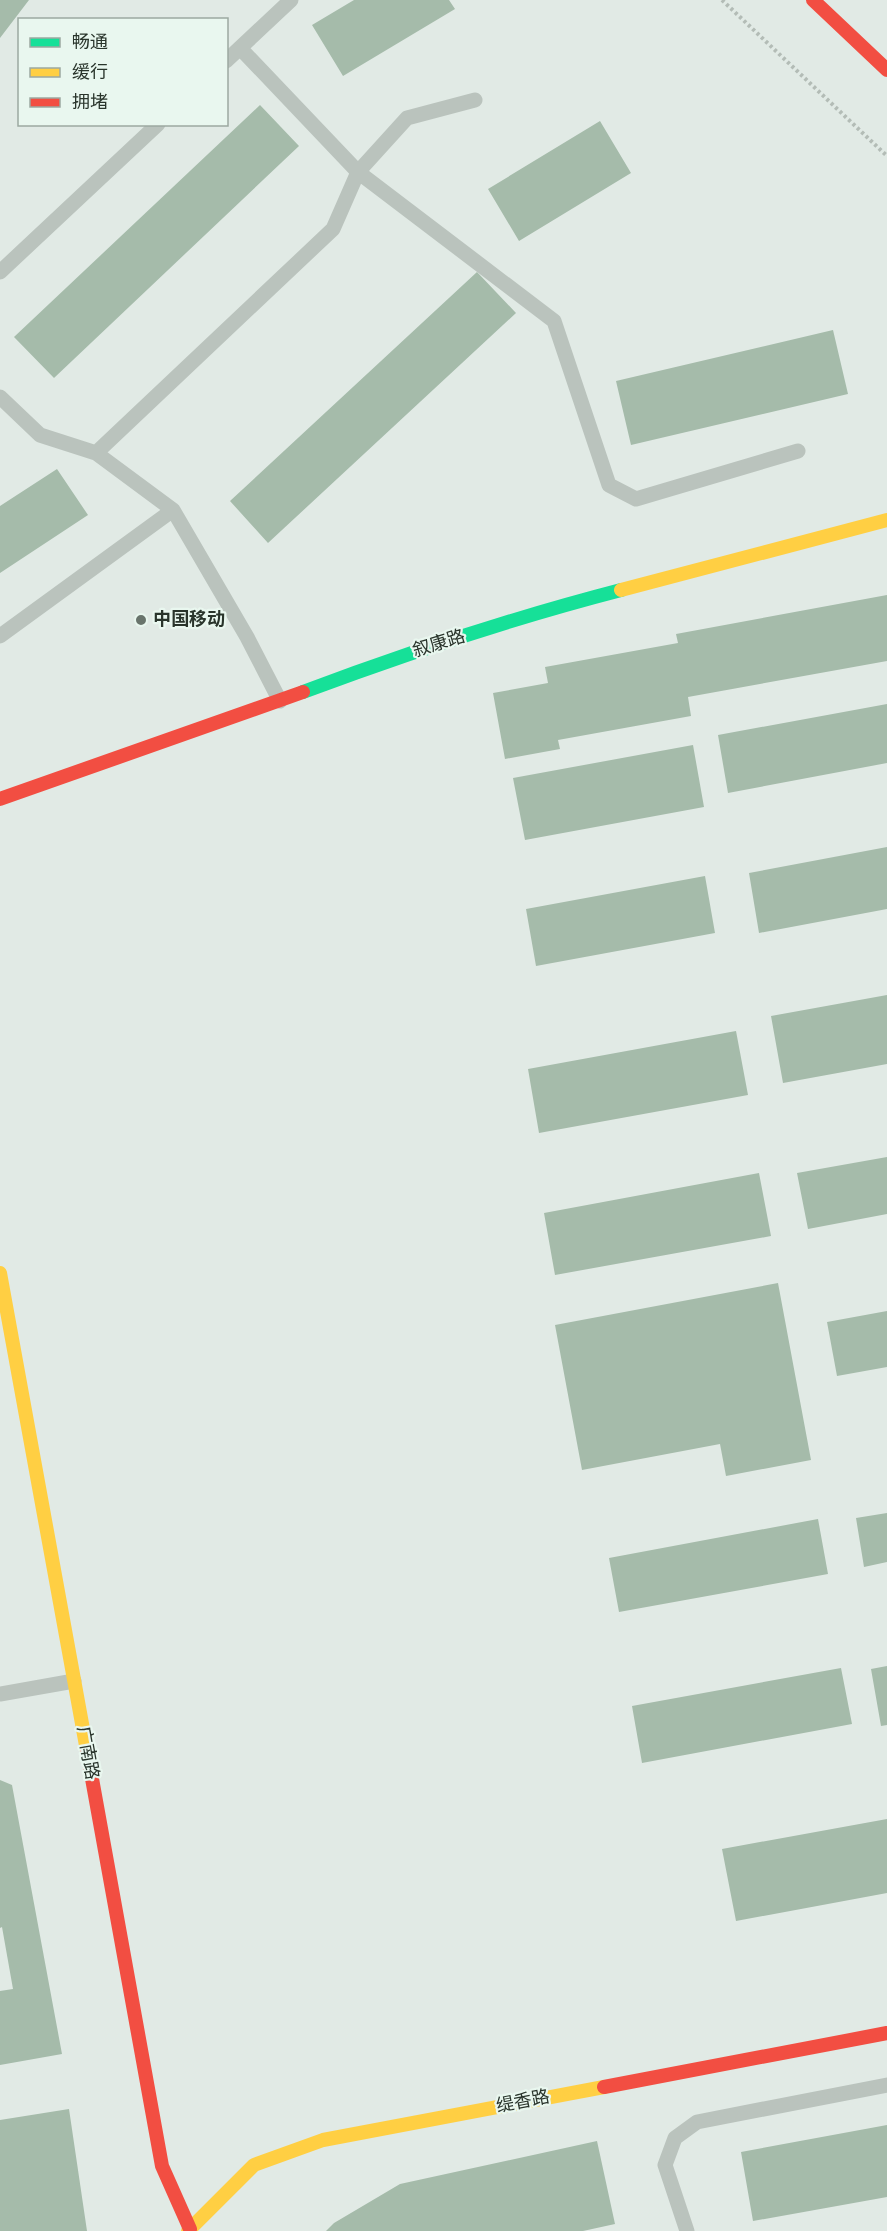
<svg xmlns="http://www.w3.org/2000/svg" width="887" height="2231" font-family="'Alegreya Sans','Noto Sans SC',sans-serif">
<rect width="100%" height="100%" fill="#e1eae5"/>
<path fill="#a5bbaa" d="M0,0H29L0,38Z
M354,0H449L455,9L343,76L312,25Z
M260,105L299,146L54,378L14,337Z
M600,121L631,173L519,241L488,189Z
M477,272L516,313L268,543L230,501Z
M833,330L848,394L631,445L616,381Z
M57,469L88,515L0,573V506Z
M887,595V661L688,697L691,716L558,740L560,749L505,759L493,693L548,683L545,667L678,643L676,634Z
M887,704V763L728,793L718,735Z
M693,745L704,807L525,840L513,778Z
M887,847V909L759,933L749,873Z
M705,876L715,933L536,966L526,909Z
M887,995V1064L783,1083L771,1016Z
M736,1031L748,1095L539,1133L528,1069Z
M887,1157V1214L808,1229L797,1173Z
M759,1173L771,1236L555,1275L544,1213Z
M778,1283L811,1460L726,1476L720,1444L582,1470L555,1325Z
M887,1311V1367L837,1376L827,1322Z
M887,1513V1562L864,1567L856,1518Z
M818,1519L828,1574L619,1612L609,1558Z
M887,1666V1725L881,1726L871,1669Z
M841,1668L852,1724L642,1763L632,1706Z
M0,1780L12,1785L62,2054L0,2065V1991L13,1989L2,1927L0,1928Z
M887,1819V1893L736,1921L722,1849Z
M69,2109L87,2231H0V2120Z
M887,2125V2197L753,2221L741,2152Z
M597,2141L615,2224L583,2231H326L334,2223L400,2184Z"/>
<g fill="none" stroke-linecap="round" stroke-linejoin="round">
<path stroke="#b3bcb6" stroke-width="4" stroke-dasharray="3 3" stroke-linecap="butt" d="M722,0L887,156"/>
<path stroke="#bac3bd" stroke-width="15" d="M240,48L358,172L554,321L609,485L636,499L798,451
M226,61L291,0
M0,272L158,124
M0,397L40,435L96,453L173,510L247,637L280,701
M96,453L333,229L358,172L407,118L475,100
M0,636L173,510
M0,1694L74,1681
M687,2231L665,2165L675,2138L697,2122L887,2085"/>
<path stroke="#16e098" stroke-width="14" d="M303,692C407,653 513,618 621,590"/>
<path stroke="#ffcf43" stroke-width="14" d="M621,590L887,520
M0,1273L87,1751
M188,2231L254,2165L323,2140L604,2087"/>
<path stroke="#f24e42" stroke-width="14" d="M813,0L887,70
M0,799L303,692
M87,1751L162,2166L190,2229
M604,2087L887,2033"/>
</g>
<circle fill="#69746c" stroke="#e9f7ef" stroke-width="2" cx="141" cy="620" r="6"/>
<g text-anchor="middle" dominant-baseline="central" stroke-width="4.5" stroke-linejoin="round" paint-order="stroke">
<g font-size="18" font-weight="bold" fill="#29342b" stroke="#e9f7ef" text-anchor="start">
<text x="153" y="620">中国移动</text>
</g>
<g font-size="18" fill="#29342b" stroke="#e9f7ef">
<text transform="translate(439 644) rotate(-17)">叙康路</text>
<text transform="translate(87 1753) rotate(80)">广南路</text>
<text transform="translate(523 2102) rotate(-11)">缇香路</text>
</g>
</g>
<rect x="18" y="18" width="210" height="108" fill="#e9f7ef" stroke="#9ca9a1" stroke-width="1.5"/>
<rect x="30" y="38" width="30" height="9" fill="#16e098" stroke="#9ca9a1" stroke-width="1.5"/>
<text x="72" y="48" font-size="18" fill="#29342b">畅通</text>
<rect x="30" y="68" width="30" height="9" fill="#ffcf43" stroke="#9ca9a1" stroke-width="1.5"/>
<text x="72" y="78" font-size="18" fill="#29342b">缓行</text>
<rect x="30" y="98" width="30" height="9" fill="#f24e42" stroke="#9ca9a1" stroke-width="1.5"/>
<text x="72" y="108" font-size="18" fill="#29342b">拥堵</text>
</svg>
